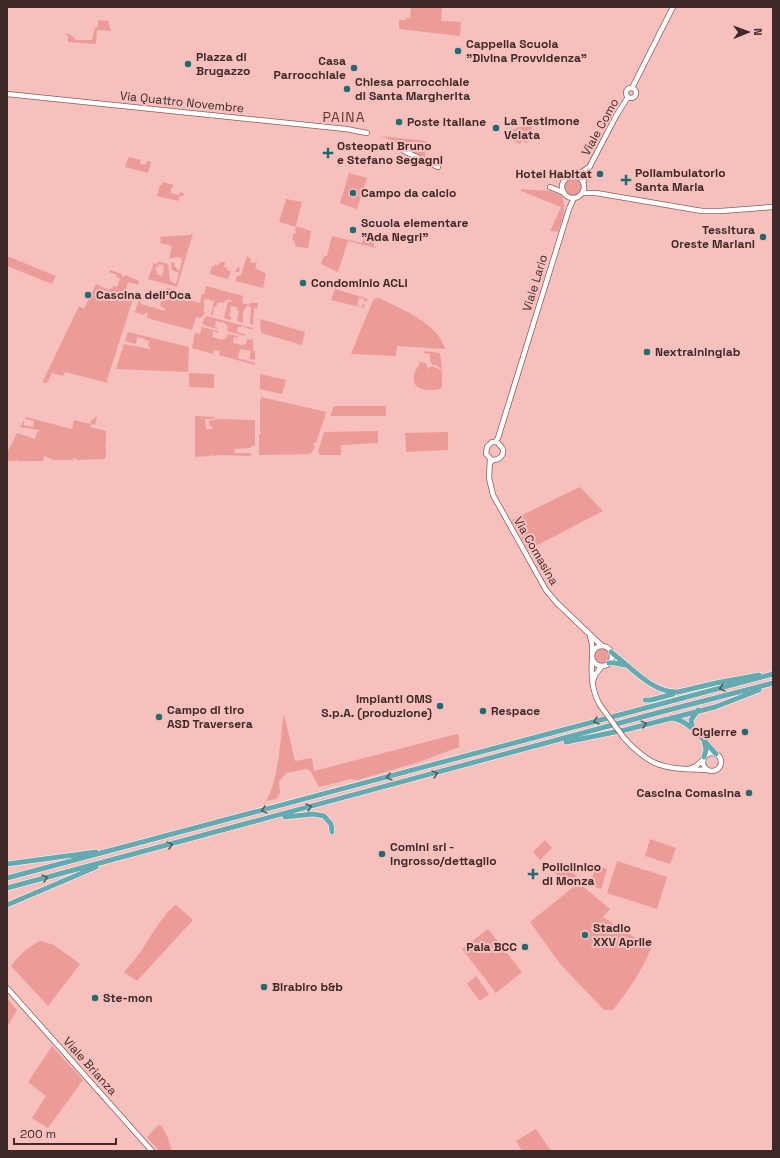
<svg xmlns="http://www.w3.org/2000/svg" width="780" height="1158" font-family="'Space Grotesk',sans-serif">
<rect width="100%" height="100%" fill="#f7c0bd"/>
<path fill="#eb9b98" d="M411,7L442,8L441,21L461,22L460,36L399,29V20H406V18H410Z
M98,20L108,21L111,31L97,30L96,44L68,42V35H66V33L69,34L77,40H92L95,28L98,27Z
M534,122L527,143L522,141L520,144L513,141L506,134V132Z
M381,136L426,141L425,157L402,147L400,144Z
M130,157L141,160L140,164L145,165L147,161L151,162L148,173L125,167L128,158Z
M349,173L367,178L357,209L340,203Z
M564 187a9 9 0 1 1 18 0a9 9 0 1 1-18 0Z
M162,182L174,185L171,189V193L179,195L180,192L185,194L179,197L178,201L157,196L160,185H162Z
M521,189L550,191L561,195C568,208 562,219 558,232L550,231L561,207L521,191Z
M286,199L302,202L296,226L311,231L308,248L297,247L295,245V241L292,240L294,233H296V231L295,230L296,227L279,222Z
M193,233L177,287L148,279L154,263L157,264L155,268L157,271L156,274L162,276L164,266L159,264L158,268H156L158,261L168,264L170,281L176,284L179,273L172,270L171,262L175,263L174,266L176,267V269L180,270L182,258L176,257L169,259L172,246L160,243L161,239L159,237L190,235Z
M332,236L362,243L364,238L374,241V247H376V248L348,241L338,272L321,264L324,256H327Z
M7,256L56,276L52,284L7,266Z
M247,256L251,259L250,262L255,263L257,261L255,268L266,274L263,288L235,281L237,276L241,275Z
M220,262H225L224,267L227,268V270L236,272L237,267L240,268L239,272L231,271L228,279L210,274L212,266H215V264L218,266Z
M110,270L122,274V277H124L125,275L139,281L138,285L128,282L125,292H127V294L134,297L132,299V302L119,343L117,345L118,346L107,380L108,383L65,372L63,376L52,373L47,383H43V381L79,306L84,309L96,284L109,290L110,288L112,289L113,286L117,287L120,279L116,277L117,275L109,272Z
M206,286L243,296L242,303L249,305L250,303H258L257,309L254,308L253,325L250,324L251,307L246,306L244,311H243V322L244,323L237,321L239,311L237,310V307L231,306L230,310H231L229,316L231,317V320L224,318L228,301L232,302V301L228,299L227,301L225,300L224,303L218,302L216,307H214L213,315H211L214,301L212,300V303L211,300L205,299L203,303L205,304L203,311L205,312L204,315L200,318L196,317L192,330L147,318L148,313H145L144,315L134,312L136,310V308L139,300L141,304L165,311V309L160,306L161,301L155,300L157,296L158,298L162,299L163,297L164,299L168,300L170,294L165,292L167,288L173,289L172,295L200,303L202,294H204Z
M335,289L368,299L366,302L364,301V299L359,298L357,306L362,307L363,304L365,305L364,308L331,300Z
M376,298H379C401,309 438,323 445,349L397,346L396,356L351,354L373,300Z
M206,316L253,328V330L242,326L241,327H238L237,332L245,334L244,336L227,331L228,327L225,323L216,321L215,327L218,328V329L206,326L202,323Z
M260,319L305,332L302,345L261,333Z
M202,327L218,331V333L213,331L212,337L222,340L226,338L228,334L238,336L237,338L234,337L233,343L242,345L246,344L247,339L253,340V351H255V360L249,359L251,351L240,349L238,358L255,363V365L219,355L220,351L214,350L213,354L192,348L195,333L200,334Z
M128,332L189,347L188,372L116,369L124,344L150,349V347H148L149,341L145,340V339L137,337L136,344L125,341Z
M424,351L440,353L442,370L436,365H433L430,361V354L424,353Z
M419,362L426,363L428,371V368L433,366L442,371V387L440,389C430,391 410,392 414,375C414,372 417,369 418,366H419Z
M189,373L214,374V388L189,387Z
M260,374L286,380L282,394L260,389Z
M260,397L327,412L325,413V416L316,443H314L313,445L315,446L313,451L310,454L259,455V434L261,433L260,430V402L261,399Z
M334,406H386V416H330Z
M195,416L216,417L211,419H205L206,429H212V426H209V421L217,419L255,420V446H251V448L234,449L235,453H251V456L218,455L214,456L211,455L210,456L195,457Z
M26,417L72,429L74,420L90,424L92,419H94L95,417H97L95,425L91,424L90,427L106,431V444L105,445L106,448V457L104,459L77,460L76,459L74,458L73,460H60L58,459L57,460H52V459L44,456L43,461H18L17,460L13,461H7V453L17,433L35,439L37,432L39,431V430L20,427L24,420V425L33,427L34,421L25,419Z
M378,431V443L341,445V455H320L318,452L324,432Z
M448,432V450L406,452L405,433Z
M580,487L603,511L528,550L512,520Z
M595 656a7 7 0 1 1 14 0a7 7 0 1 1-14 0Z
M284,714L295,761L312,758L314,771L457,734L459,735V747L416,763L358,780L351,779L319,787L311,772L307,769L287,773L279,781L280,793L276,799L266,801C279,780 280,739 284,714Z
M650,839L676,848L670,864L645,856Z
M545,840L552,848L540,860L533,852Z
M617,861L667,877L657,909L607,893Z
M564,863L578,878L569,887L554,872Z
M596,866L607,869L601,889L590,885Z
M577,884H580L610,909L603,917L651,948C642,971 628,991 613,1010H604L561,965L530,922Z
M176,905L193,920L137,981L124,972C130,965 136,958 142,950C149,939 165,911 176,905Z
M488,929L522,972L496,993L462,949Z
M40,941L54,945L80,964L48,1006L11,966C20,954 27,948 40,941Z
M476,976L489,994L480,1001L467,984Z
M7,998L17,1010L7,1027Z
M52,1046L83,1080L48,1128L32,1118L46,1096L28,1082Z
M158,1125L162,1126L168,1138L172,1151H159L147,1137Z
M536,1129L551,1151H522L516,1141Z"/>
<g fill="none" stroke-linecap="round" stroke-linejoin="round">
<g stroke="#8c5d5a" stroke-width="6">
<path id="secondary" d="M626 93a5 5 0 1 1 10 0a5 5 0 1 1-10 0Z
M632,88L673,7
M7,94L346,129L367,133
M404,151L438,167
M562 187a11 11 0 1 1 22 0a11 11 0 1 1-22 0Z
M576,176L589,167
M583,183L590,166L616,116L628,97
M550,187L562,192
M582,193H596L702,211H721L773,207
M495,442L498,438L569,209L574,198
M490,459L489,478L493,495L546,590L557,603L602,646
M490,463L493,460C500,460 504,455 503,449L497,442H492L487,447L486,454L491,459
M590,636L592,644V652
M592 656a10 10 0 1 1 20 0a10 10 0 1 1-20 0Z
M592,660C591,677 592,691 600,705
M593,681L595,675L602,666
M624,738C654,771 668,768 708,770
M703 762a9 9 0 1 1 18 0a9 9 0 1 1-18 0Z
M689,769L696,766L703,760
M7,988L152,1151"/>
</g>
<g stroke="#fff" stroke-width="6">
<path id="trunk" d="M611,652C631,667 652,693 678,692L716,683L759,675
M609,663H615L625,665
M645,700H651L673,694
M671,718C690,720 705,742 716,754
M693,730L691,720L698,710
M704,741L706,750L704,757
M566,742L625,730L715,707L759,690
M285,817L313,814L324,816L331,824L332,832
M7,864L96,852
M7,878L773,674
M7,888L657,713L773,683
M7,905L96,867"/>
</g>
<use href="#secondary" stroke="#fff" stroke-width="4.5"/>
<use href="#trunk" stroke="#64aab0" stroke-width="5"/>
<g stroke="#8c5d5a" stroke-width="6" stroke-linecap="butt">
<path id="secondary-bridge" d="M600,705L624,738"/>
</g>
<use href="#secondary-bridge" stroke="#fff" stroke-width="4.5"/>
</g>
<defs><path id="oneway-chevron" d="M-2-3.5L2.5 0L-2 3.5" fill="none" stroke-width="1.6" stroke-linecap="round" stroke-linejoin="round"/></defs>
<g stroke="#4d5d5e">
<use href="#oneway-chevron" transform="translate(722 688) rotate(165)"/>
<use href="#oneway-chevron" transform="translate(596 721) rotate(165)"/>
<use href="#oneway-chevron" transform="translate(644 724) rotate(-15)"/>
<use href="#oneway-chevron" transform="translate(435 774) rotate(-15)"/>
<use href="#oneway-chevron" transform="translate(389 777) rotate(165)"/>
<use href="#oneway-chevron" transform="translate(309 807) rotate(-15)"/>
<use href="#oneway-chevron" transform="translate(264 810) rotate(165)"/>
<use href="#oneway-chevron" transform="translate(170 845) rotate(-15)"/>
<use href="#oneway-chevron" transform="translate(45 878) rotate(-15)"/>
</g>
<g fill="#206b71" stroke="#f7c0bd" stroke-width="1.5">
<circle cx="458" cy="51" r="4"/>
<circle cx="188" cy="64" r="4"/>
<circle cx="354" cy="68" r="4"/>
<circle cx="347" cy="89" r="4"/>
<circle cx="399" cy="122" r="4"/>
<circle cx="496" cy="128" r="4"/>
<path d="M326 147h4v4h4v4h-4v4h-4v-4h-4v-4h4z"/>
<circle cx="600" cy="174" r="4"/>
<path d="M624 174h4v4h4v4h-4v4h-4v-4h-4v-4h4z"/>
<circle cx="353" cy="193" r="4"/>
<circle cx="353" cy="230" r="4"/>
<circle cx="763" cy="237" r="4"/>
<circle cx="303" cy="283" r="4"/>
<circle cx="88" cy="295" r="4"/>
<circle cx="647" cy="352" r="4"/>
<circle cx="440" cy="706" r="4"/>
<circle cx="483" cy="711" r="4"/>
<circle cx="159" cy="717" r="4"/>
<circle cx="745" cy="732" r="4"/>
<circle cx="749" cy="793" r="4"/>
<circle cx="382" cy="854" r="4"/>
<path d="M531 868h4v4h4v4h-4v4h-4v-4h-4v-4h4z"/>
<circle cx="585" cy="935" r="4"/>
<circle cx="525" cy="947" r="4"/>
<circle cx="264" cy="987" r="4"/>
<circle cx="95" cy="998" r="4"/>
</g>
<g text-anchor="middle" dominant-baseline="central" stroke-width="4" stroke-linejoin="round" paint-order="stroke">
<g font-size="12" font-weight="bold" fill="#3e2928" stroke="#f7c0bd" text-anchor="start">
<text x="466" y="44">Cappella Scuola<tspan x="466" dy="14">"Divina Provvidenza"</tspan></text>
<text x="196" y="57">Piazza di<tspan x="196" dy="14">Brugazzo</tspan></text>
<text x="346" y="61" text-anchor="end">Casa<tspan x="346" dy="14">Parrocchiale</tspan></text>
<text x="355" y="82">Chiesa parrocchiale<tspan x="355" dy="14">di Santa Margherita</tspan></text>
<text x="504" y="121">La Testimone<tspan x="504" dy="14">Velata</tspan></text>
<text x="407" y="122">Poste Italiane</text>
<text x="337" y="146">Osteopati Bruno<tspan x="337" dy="14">e Stefano Segagni</tspan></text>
<text x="635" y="173">Poliambulatorio<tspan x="635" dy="14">Santa Maria</tspan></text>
<text x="592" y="174" text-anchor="end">Hotel Habitat</text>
<text x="361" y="193">Campo da calcio</text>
<text x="361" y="223">Scuola elementare<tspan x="361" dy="14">"Ada Negri"</tspan></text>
<text x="755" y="230" text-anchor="end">Tessitura<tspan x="755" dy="14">Oreste Mariani</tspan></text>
<text x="311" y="283">Condominio ACLI</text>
<text x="96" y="295">Cascina dell'Oca</text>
<text x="655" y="352">Nextraininglab</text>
<text x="432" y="699" text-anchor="end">Impianti OMS<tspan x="432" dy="14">S.p.A. (produzione)</tspan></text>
<text x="167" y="710">Campo di tiro<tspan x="167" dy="14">ASD Traversera</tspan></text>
<text x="491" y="711">Respace</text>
<text x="737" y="732" text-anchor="end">Cigierre</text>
<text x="741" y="793" text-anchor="end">Cascina Comasina</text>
<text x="390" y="847">Comini srl -<tspan x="390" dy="14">ingrosso/dettaglio</tspan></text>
<text x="542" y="867">Policlinico<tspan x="542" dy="14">di Monza</tspan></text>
<text x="593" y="928">Stadio<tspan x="593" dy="14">XXV Aprile</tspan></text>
<text x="517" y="947" text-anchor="end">Pala BCC</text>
<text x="272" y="987">Birabiro b&amp;b</text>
<text x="103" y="998">Ste-mon</text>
</g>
<g font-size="12" fill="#3e2928" stroke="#f7c0bd">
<text transform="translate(182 102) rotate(6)">Via Quattro Novembre</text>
<text transform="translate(600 127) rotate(-61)">Viale Como</text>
<text transform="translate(535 283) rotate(-73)">Viale Lario</text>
<text transform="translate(536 551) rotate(60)">Via Comasina</text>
<text transform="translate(90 1066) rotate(48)">Viale Brianza</text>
</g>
<g font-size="14" letter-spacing="1" fill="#623634" stroke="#f7c0bd">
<text x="344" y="117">PAINA</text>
</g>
</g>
<rect width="780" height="1158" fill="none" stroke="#3e2928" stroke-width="16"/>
<g transform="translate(748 32) rotate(89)" stroke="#f7c0bd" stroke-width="3" paint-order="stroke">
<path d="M0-3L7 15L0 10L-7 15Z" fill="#3e2928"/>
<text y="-6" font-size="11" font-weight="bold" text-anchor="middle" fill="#3e2928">N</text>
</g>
<path d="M14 1138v6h102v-6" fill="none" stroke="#3e2928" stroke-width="2"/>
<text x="20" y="1138" font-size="12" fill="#3e2928" stroke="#f7c0bd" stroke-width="3" paint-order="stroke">200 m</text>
</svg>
